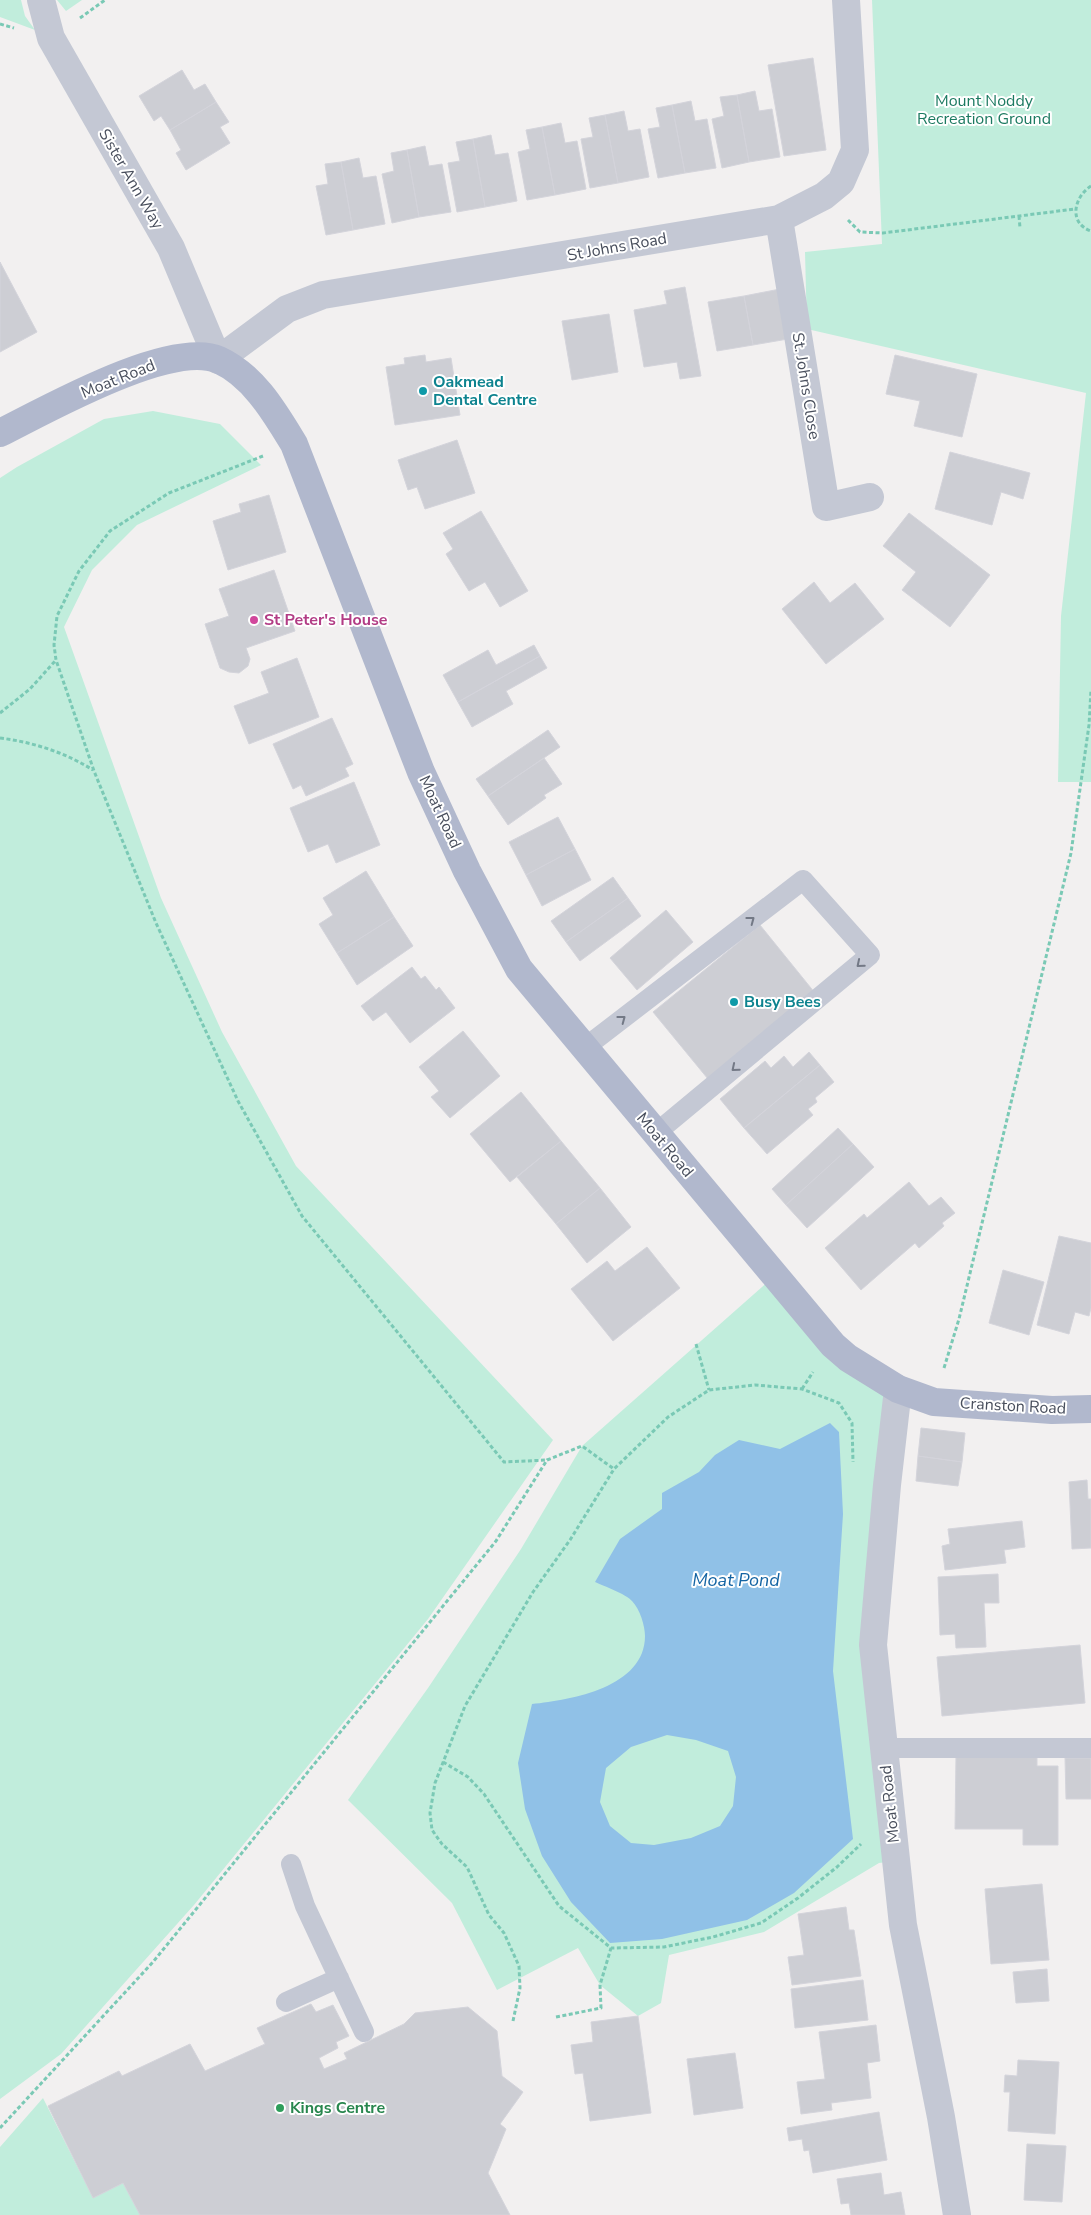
<svg xmlns="http://www.w3.org/2000/svg" width="1091" height="2215" font-family="'Nunito Sans',sans-serif">
<rect width="100%" height="100%" fill="#f2f0f0"/>
<path fill="#c1eddc" d="M0,0H21L25,16L35,30L0,17Z
M57,0H82L66,11Z
M872,0H1091V782H1058L1061,616L1086,393L807,329L805,252L882,244Z
M153,411L220,424L261,465L137,525L92,570L64,627L161,898L222,1032L296,1166L553,1440L428,1619L194,1905L61,2054L0,2099V478L17,467L104,419Z
M771,1279L898,1389L873,1645L896,1861L879,1863L764,1932L669,1955L661,2003L638,2016L600,1985L578,1948L497,1990L452,1903L348,1800L428,1688L521,1549L582,1446Z
M43,2098L93,2198L123,2183L140,2215H0V2147Z"/>
<path fill="#90c1e7" fill-rule="evenodd" d="M830,1423L839,1432L843,1514L833,1671L853,1839L794,1893L747,1920L662,1939L610,1943L571,1902L542,1856L525,1809L518,1763L532,1704C572,1700 645,1687 645,1636C645,1626 640,1609 632,1601C626,1594 604,1586 595,1582L620,1539L662,1509V1493L699,1472L715,1455L739,1440L780,1449ZM667,1735L696,1740L728,1751L736,1777L733,1806L720,1826L691,1838L654,1845L631,1843L610,1826L600,1802L606,1768L631,1747Z"/>
<path fill="#cdced4" stroke="#d4d4db" d="M813,58L826,150L784,156L768,65Z
M182,70L194,90L205,84L216,102L170,130L161,116L154,121L139,96Z
M755,91L759,111L772,109L780,157L749,162L737,95Z
M737,95L749,162L722,168L712,119L724,116L720,97Z
M691,101L695,121L707,119L716,168L685,173L672,105Z
M216,102L229,122L220,127L230,143L186,170L176,153L181,150L170,130Z
M672,105L685,173L658,178L648,129L660,127L656,108Z
M624,111L628,131L640,129L649,177L618,183L605,115Z
M605,115L618,183L590,188L581,139L593,137L589,118Z
M561,123L565,143L577,141L586,189L555,195L542,127Z
M542,127L555,195L527,200L518,152L530,149L526,130Z
M491,135L495,155L508,153L517,201L485,207L473,139Z
M473,139L485,207L457,212L448,163L460,161L456,142Z
M425,146L429,166L442,164L451,212L419,217L407,150Z
M407,150L419,217L392,223L382,174L394,171L391,153Z
M359,158L363,178L376,176L385,224L353,230L341,162Z
M341,162L353,230L326,235L316,186L328,184L325,164Z
M0,262L37,332L0,352Z
M685,287L701,376L680,379L677,362L644,367L634,310L667,304L664,291Z
M780,289L788,339L753,345L744,296Z
M744,296L753,345L717,351L708,302Z
M609,314L618,372L572,380L562,321Z
M425,355L426,362L451,358L460,415L395,425L386,367L405,364L404,358Z
M895,355L977,374L962,437L914,426L920,401L886,394Z
M457,440L475,493L425,509L417,487L408,490L398,460Z
M950,452L1030,473L1023,499L1001,492L992,525L935,509Z
M269,495L286,552L228,570L213,521L241,512L239,504Z
M481,511L528,591L500,607L485,582L469,591L446,554L453,549L443,533Z
M909,513L990,575L950,627L902,590L916,572L883,546Z
M274,570L295,631L246,648L250,659L248,666L239,673L229,672L220,668L205,624L229,616L219,589Z
M814,582L830,603L855,583L884,619L826,664L782,609Z
M534,645L540,656L458,702L443,675L488,650L496,665Z
M540,656L547,668L506,691L513,704L472,727L458,702Z
M297,658L319,717L249,744L234,706L269,693L261,672Z
M332,718L353,764L345,768L349,776L306,796L301,785L293,789L273,744Z
M548,730L560,747L488,796L476,779Z
M544,758L562,784L544,795L546,798L508,825L488,796Z
M354,782L380,845L336,863L328,844L308,852L290,808Z
M558,817L575,849L526,875L509,842Z
M575,849L591,880L542,906L526,875Z
M366,871L394,917L337,953L319,924L333,915L323,898Z
M613,877L628,898L566,942L551,921Z
M628,898L641,916L580,961L566,942Z
M666,910L693,942L637,990L610,958Z
M394,917L413,946L357,985L337,953Z
M760,925L815,993L708,1079L653,1012Z
M412,967L421,979L425,976L436,990L439,987L455,1008L410,1043L386,1012L373,1021L361,1006Z
M463,1031L500,1076L450,1118L431,1097L439,1091L419,1067Z
M809,1052L820,1065L744,1128L720,1099L765,1061L771,1068L784,1056L793,1067Z
M820,1065L834,1082L815,1098L817,1102L808,1109L813,1115L767,1154L744,1128Z
M521,1092L561,1141L510,1182L470,1134Z
M838,1128L853,1144L786,1205L772,1189Z
M561,1141L600,1188L556,1224L517,1177Z
M853,1144L874,1167L807,1228L786,1205Z
M909,1182L929,1206L941,1197L955,1213L942,1223L944,1226L919,1248L915,1243L861,1290L825,1248L864,1214L867,1218Z
M600,1188L631,1227L587,1263L556,1224Z
M1059,1236L1091,1243V1308L1089,1316L1075,1312L1069,1334L1037,1325Z
M647,1247L680,1288L613,1341L571,1289L607,1261L615,1271Z
M1003,1270L1044,1282L1029,1335L989,1323Z
M921,1428L965,1433L962,1462L918,1456Z
M918,1456L962,1462L958,1486L916,1481Z
M1087,1480L1088,1499H1091V1548L1072,1549L1069,1482Z
M1022,1521L1025,1547L1004,1550L1006,1563L945,1570L942,1546L950,1544L948,1529Z
M998,1574L999,1603H984L986,1647L956,1648L955,1634L940,1635L938,1577Z
M1080,1645L1085,1703L942,1716L937,1657Z
M956,1755L1037,1756V1766H1058V1845H1023V1829H955Z
M1065,1758H1091V1799H1066Z
M1042,1884L1049,1960L991,1964L985,1889Z
M846,1907L849,1930H854L861,1976L792,1985L788,1957L804,1955L798,1914Z
M1047,1969L1049,2001L1016,2003L1013,1972Z
M863,1980L868,2020L795,2028L791,1989Z
M311,2004L316,2012L333,2005L349,2036L336,2042L338,2048L319,2058L324,2069L347,2059L344,2053L404,2024L415,2013L468,2007L497,2031L502,2076L523,2092L500,2124L506,2129L488,2173L510,2215H140L123,2183L93,2198L48,2106L119,2071L122,2076L190,2044L205,2071L265,2044L257,2028Z
M638,2016L651,2113L590,2121L583,2073L575,2074L571,2045L593,2042L591,2022Z
M876,2025L880,2061L867,2063L871,2098L831,2103L832,2110L801,2114L797,2082L825,2079L819,2032Z
M735,2053L743,2108L694,2115L687,2059Z
M1018,2060L1059,2062L1055,2134L1008,2131L1010,2092H1004L1005,2075L1017,2076Z
M879,2112L887,2160L813,2173L809,2150L804,2151L802,2139L789,2141L787,2128Z
M1027,2144L1066,2146L1062,2202L1024,2200Z
M881,2173L884,2195L901,2192L905,2215H851L849,2203L841,2204L837,2179Z"/>
<g fill="none" stroke-linecap="round" stroke-linejoin="round">
<path stroke="#7ac9b5" stroke-width="3" stroke-dasharray="4 2.5" stroke-linecap="butt" d="M80,18L105,0
M0,24L14,28
M1091,186C1074,197 1068,223 1091,231
M1019,216L1020,228
M848,220L860,232L883,233L1075,209
M263,456L169,493L110,531L79,571L57,616L54,645L56,660L94,771L156,923L238,1101L302,1216L504,1462L547,1460
M0,713L30,689L56,660
M0,738C33,742 66,753 93,770
M696,1344L709,1390
M944,1368L959,1319L1071,853L1089,725L1091,690
M802,1389L813,1372
M443,1762L468,1777L484,1794L559,1906L611,1948L664,1947L713,1937L761,1923L798,1898L837,1867L861,1844
M556,2017L601,2008L600,1985L611,1948
M513,2021L520,1988L519,1966L504,1933L489,1915L467,1867L442,1844L432,1830L430,1813L435,1783L465,1706L533,1592L570,1540L614,1469L668,1417L709,1390L755,1385L802,1389L839,1403L852,1423L853,1462
M0,2128L153,1962L496,1541L547,1460L582,1446L614,1469"/>
<path stroke="#c4c8d4" stroke-width="20" d="M583,1049L803,880L870,955L656,1133
M884,1748H1091
M291,1864L305,1906L364,2032
M286,2002L339,1978"/>
<path stroke="#c4c8d4" stroke-width="28" d="M41,0L51,38L171,248L218,360L287,309L323,295L779,219L824,196L841,182L855,150L846,0
M779,219L826,507L870,497
M898,1389L887,1485L873,1645L903,1925L941,2117L957,2215"/>
<path stroke="#b1b8cd" stroke-width="28" d="M0,433C46,410 171,339 219,360C254,376 275,413 294,444L421,772L467,871L519,969L833,1345L848,1358L898,1389L934,1402L1052,1410L1091,1409"/>
</g>
<defs><path id="oneway-chevron" d="M-2-3.5L2.5 0L-2 3.5" fill="none" stroke-width="1.6" stroke-linecap="round" stroke-linejoin="round" transform="scale(1.25)"/></defs>
<g stroke="#737986">
<use href="#oneway-chevron" transform="translate(751 920) rotate(-37)"/>
<use href="#oneway-chevron" transform="translate(860 964) rotate(140)"/>
<use href="#oneway-chevron" transform="translate(622 1019) rotate(-37)"/>
<use href="#oneway-chevron" transform="translate(735 1068) rotate(140)"/>
</g>
<g fill="#0f9aa8" stroke="#fff" stroke-width="2">
<circle cx="423" cy="391" r="5"/>
<circle cx="734" cy="1002" r="5"/>
</g>
<circle fill="#d1479c" stroke="#fff" stroke-width="2" cx="254" cy="620" r="5"/>
<circle fill="#2e9e5b" stroke="#fff" stroke-width="2" cx="280" cy="2108" r="5"/>
<g text-anchor="middle" dominant-baseline="central" stroke-width="4" stroke-linejoin="round" paint-order="stroke">
<g font-size="16" fill="#1c7a61" stroke="#fff">
<text x="984" y="101">Mount Noddy<tspan x="984" dy="18">Recreation Ground</tspan></text>
</g>
<g font-size="16" fill="#484e5c" stroke="#fff">
<text transform="translate(131 179) rotate(60)">Sister Ann Way</text>
<text transform="translate(617 247) rotate(-10)">St Johns Road</text>
<text transform="translate(118 379) rotate(-22)">Moat Road</text>
<text transform="translate(806 386) rotate(81)">St. Johns Close</text>
<text transform="translate(440 812) rotate(65)">Moat Road</text>
<text transform="translate(665 1145) rotate(50)">Moat Road</text>
<text transform="translate(1013 1406) rotate(3)">Cranston Road</text>
<text transform="translate(890 1804) rotate(-96)">Moat Road</text>
</g>
<g font-size="16" font-weight="bold" fill="#0d838f" stroke="#fff" text-anchor="start">
<text x="433" y="382">Oakmead<tspan x="433" dy="18">Dental Centre</tspan></text>
<text x="744" y="1002">Busy Bees</text>
</g>
<g font-size="16" font-weight="bold" fill="#b23c85" stroke="#fff" text-anchor="start">
<text x="264" y="620">St Peter's House</text>
</g>
<g font-size="16" font-weight="bold" fill="#27864d" stroke="#fff" text-anchor="start">
<text x="290" y="2108">Kings Centre</text>
</g>
<g font-size="18" font-style="italic" fill="#1464a3" stroke="#fff">
<text x="736" y="1580">Moat Pond</text>
</g>
</g>
</svg>
